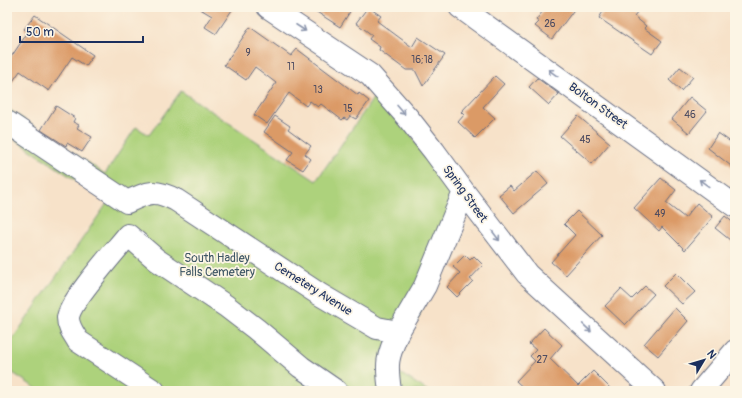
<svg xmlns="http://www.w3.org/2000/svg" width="742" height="398" font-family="Pangolin,sans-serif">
<rect width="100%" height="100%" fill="#fcf5e5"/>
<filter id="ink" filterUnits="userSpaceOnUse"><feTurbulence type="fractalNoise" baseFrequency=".025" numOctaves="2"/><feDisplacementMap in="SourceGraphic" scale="8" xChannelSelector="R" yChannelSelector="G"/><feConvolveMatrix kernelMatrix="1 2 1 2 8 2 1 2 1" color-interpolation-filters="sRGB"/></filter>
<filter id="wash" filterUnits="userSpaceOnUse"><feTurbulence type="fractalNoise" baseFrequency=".012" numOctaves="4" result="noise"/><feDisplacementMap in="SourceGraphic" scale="16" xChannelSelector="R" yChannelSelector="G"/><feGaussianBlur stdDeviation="0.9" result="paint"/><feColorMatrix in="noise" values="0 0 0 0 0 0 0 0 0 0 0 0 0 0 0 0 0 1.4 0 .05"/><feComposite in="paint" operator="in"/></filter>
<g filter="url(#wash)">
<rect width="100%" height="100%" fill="#f7e2c9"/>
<path fill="#add27c" stroke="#64806d" d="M379,90L465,211L395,370L428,391H40L7,369V347L108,202L7,134V108L105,174L136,127L149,135L181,91L316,181Z"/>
<g id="blocks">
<path fill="#db9a66" d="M197,7H234L216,34L205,27L212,16Z
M309,7H353L340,27Z
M368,7L381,16L377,21L412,47L418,37L445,55L423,86L415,70H406L379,50L380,47L369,39L372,35L356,23Z
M546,7H576L552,39L535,26L539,22L536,20Z
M606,7H641L634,16L646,26L644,28L662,41L652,54L599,18Z
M35,15L93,55L86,66L72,57L49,91L20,71L7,90V63L28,32L24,29Z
M250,27L291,56L297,49L358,95L359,93L369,101L356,119L350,116L347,120L344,118L342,120L321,104L318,107L310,101L306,106L289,93L267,124L254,115L276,83L255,67L246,80L224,65Z
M680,67L693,77L681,91L669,80Z
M495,76L504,84L483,107L495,118L475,138L458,122L464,115L461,112Z
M537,78L559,94L549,105L529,87Z
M690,97L707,111L689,133L672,119Z
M56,106L75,118L73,122L79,125L77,128L92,137L82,152L67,143L66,146L41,130Z
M275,116L290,126L288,129L311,146L305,154L311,159L303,170L287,160L293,152L264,132Z
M578,116L610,143L592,164L560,136Z
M718,133L735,145V169L708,148Z
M537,171L548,184L514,213L499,195L510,186L514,191Z
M661,178L676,190L666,203L685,218L697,203L713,217L685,250L662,227L659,231L634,208Z
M577,211L602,235L566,275L551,262L575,235L564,224Z
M725,216L735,224V244L715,228Z
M465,255L470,260L474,256L483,265L470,279L473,281L457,297L447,287L460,273L453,267Z
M676,273L695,292L682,304L663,286Z
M645,286L654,294L625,325L605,306L621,289L632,299Z
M675,308L688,321L658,356L644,344Z
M544,328L562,345L550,359L578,386L593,371L613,391H527L516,381L535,361L530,356L536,350L529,344Z"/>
</g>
</g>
<g filter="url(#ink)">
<use href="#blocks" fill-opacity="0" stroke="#686e83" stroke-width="1"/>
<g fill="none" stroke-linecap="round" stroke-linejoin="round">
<g stroke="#686e83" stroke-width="24">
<path id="minor" d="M268,7L370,75L408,118L434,151L464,192L527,274L655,391
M460,7L735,206
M7,122L127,202C149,192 154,189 176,200L319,294L377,328L398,332L425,286L464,192
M154,391L78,341C74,334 68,327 68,318C69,302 116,250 128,235L157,260L226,306L256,329L301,367L336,391
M390,391C386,363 387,358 398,332
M701,391L735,351"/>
</g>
<use href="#minor" stroke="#fff" stroke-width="22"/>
</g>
<defs><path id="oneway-shaft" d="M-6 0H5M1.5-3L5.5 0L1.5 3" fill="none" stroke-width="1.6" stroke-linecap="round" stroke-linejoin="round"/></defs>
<g stroke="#8d97ae">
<use href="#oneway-shaft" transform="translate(301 28) rotate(33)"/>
<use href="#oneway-shaft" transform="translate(553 73) rotate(-144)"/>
<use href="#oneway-shaft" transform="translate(401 110) rotate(49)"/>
<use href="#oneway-shaft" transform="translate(704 183) rotate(-144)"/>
<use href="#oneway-shaft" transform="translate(496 236) rotate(53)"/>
<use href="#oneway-shaft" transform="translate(587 328) rotate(43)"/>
</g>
</g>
<g text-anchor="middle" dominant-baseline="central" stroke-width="3.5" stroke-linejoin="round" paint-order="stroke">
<g font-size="10" fill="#4b4a60">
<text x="550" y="24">26</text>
<text x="248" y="53">9</text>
<text x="422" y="60">16;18</text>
<text x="291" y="67">11</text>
<text x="318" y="90">13</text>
<text x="348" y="109">15</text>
<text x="690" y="115">46</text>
<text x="585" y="140">45</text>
<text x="660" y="214">49</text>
<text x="542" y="360">27</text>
</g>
<g font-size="12" fill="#1b2f5e" stroke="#fcf5e5">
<text transform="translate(598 106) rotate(36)">Bolton Street</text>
<text transform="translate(465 194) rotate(54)">Spring Street</text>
<text transform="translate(313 289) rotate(32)">Cemetery Avenue</text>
</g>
<g font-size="12" fill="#405866" stroke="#fcf5e5">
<text x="217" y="258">South Hadley<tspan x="217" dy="14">Falls Cemetery</tspan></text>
</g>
</g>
<rect width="742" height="398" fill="none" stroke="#fcf5e5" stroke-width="24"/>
<g transform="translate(704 360) rotate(52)" stroke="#fcf5e5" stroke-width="3" paint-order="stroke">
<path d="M0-3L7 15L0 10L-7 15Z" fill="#1b2f5e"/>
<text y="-6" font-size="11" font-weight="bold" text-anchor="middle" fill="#1b2f5e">N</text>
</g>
<path d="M20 36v6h123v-6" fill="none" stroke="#1b2f5e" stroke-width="2"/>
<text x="26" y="36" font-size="12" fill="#1b2f5e" stroke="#fcf5e5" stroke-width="3" paint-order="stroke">50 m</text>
</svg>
